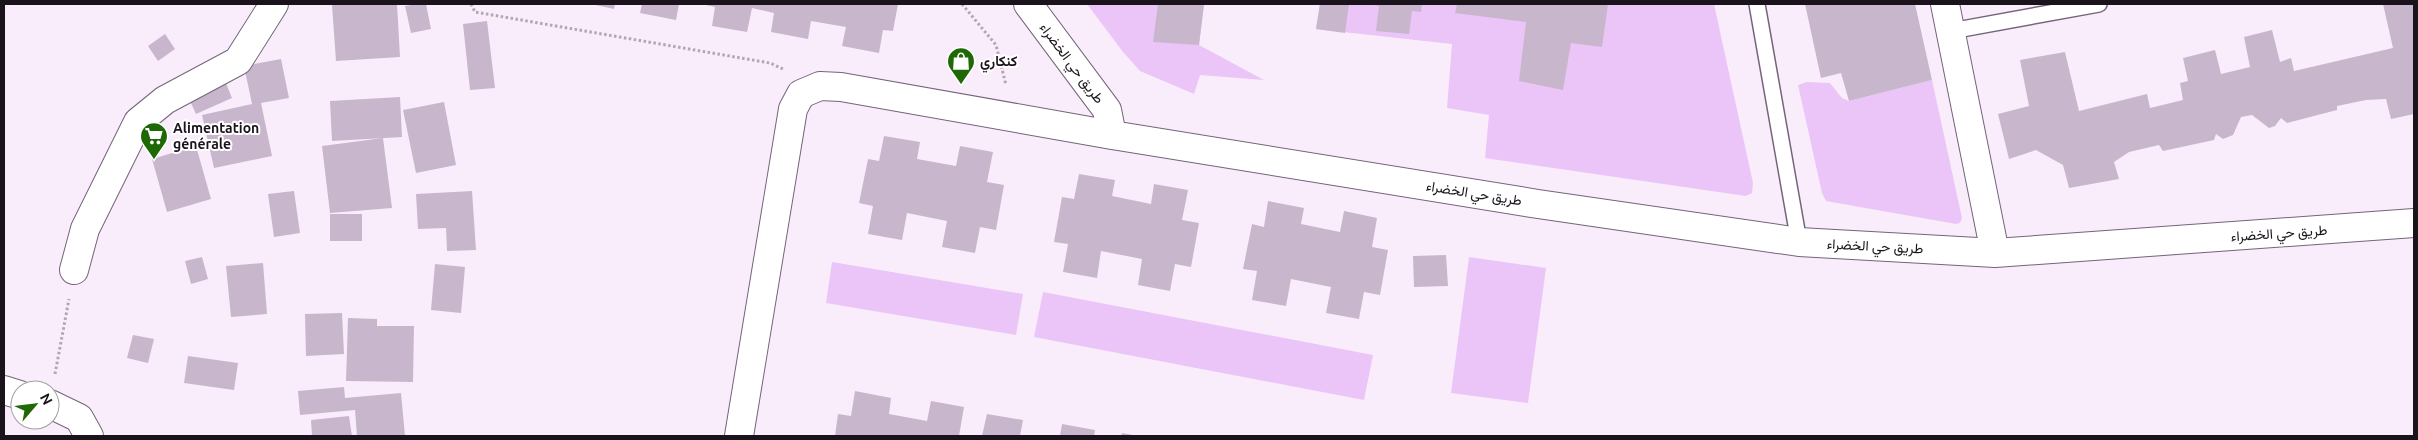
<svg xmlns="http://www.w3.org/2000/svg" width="2418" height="440" font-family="Ubuntu,Vazirmatn,sans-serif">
<rect width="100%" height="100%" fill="#f9edfc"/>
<path fill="#ebc5f7" d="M1087,4H1204L1199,45L1264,80L1200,75L1194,94L1140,71L1123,52Z
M1320,4H1714L1753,183L1752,193L1746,196L1485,158L1489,115L1447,108L1452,44L1316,29Z
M1932,80L1962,218L1960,223L1956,224L1826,201L1822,193L1798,85L1807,82L1830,83L1842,98L1849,101Z
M1469,257L1546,268L1528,403L1451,393Z
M832,262L1023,294L1016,335L826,303Z
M1043,292L1373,355L1364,400L1034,337Z"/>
<path fill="#c8b6cd" d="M397,4L400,57L336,61L332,5Z
M418,4H426L431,29L411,33L405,6Z
M591,4H615L614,9Z
M642,4H679L676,20L640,13Z
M701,4H898L893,31L883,30L879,53L842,46L846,27L811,21L808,39L771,32L774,13L752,8L747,32L712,26L715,7Z
M1158,4H1204L1199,45L1153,42Z
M1320,4H1349L1345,33L1316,29Z
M1370,4H1422L1421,12L1412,11L1409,34L1376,31L1379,6Z
M1457,4H1608L1602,47L1571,43L1563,90L1519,81L1526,22L1455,13Z
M1805,4H1915L1932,80L1849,101L1841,73L1821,78Z
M2383,4H2414V114L2391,119L2386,99L2366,100L2337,106V110L2287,123L2281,118L2275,126L2269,128L2252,115L2241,117L2233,135L2223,139L2216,134L2214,140L2163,151L2159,145L2129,152L2114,162L2119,179L2069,188L2063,165L2036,150L2009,159L1998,114L2029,106L2020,60L2065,52L2079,111L2147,94L2150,108L2183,100L2180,83L2188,81L2183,58L2215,50L2221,74L2250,67L2244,37L2272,30L2280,62L2291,58L2294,71L2393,48Z
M487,21L495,88L470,90L463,24Z
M165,34L175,49L158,61L148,46Z
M281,59L289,98L261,103L272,156L214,168L202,115L252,104L244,66Z
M223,76L232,98L196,114L186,92Z
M400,97L402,137L332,141L330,101Z
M444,102L456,165L416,173L403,110Z
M884,136L920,142L917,159L956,166L960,146L993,152L987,182L1004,185L996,230L980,227L975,253L942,247L947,221L907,213L902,240L868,234L873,206L859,203L868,159L879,161Z
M383,138L392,208L330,213L322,146Z
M196,146L211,199L167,212L152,159Z
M1079,174L1115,180L1112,196L1151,204L1154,184L1188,190L1182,220L1199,223L1191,267L1175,264L1170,291L1138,285L1142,259L1101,251L1097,278L1063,272L1068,244L1054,242L1062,197L1074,199Z
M294,191L300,233L274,237L268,194Z
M472,191L476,250L447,251L446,228L418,229L416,194Z
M1268,201L1304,208L1301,224L1340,232L1344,211L1377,218L1372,247L1388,250L1380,295L1364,292L1359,319L1326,313L1331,287L1291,279L1286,306L1252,300L1257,271L1243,269L1252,224L1264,227Z
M330,214H362V241H330Z
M1446,255L1448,286L1414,287L1413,256Z
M202,257L208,279L191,284L185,261Z
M263,263L267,314L231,317L226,266Z
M435,264L465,267L461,313L431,310Z
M342,313L344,354L306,356L305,314Z
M348,318L377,319V326H414L413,382L346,381Z
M133,335L154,339L148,363L127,358Z
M188,356L238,363L234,390L184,383Z
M344,387L345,398L401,393L405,436H357L355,410L300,415L298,391Z
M855,391L891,398L889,414L927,421L931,401L964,407L959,436H835L838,414L851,416Z
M987,414L1023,420L1020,436H982Z
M349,416L352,436H312L311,420Z
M1062,424L1095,430L1094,436H1060Z
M1122,433L1133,435V436H1121Z"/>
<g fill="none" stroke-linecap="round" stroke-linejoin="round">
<g stroke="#746479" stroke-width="18">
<path id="lane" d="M1757,4L1799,242
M1951,31L2099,4"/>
</g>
<g stroke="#746479" stroke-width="30">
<path id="street" d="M1028,4L1107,110L1112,135L1538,204L1799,242L1995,253L2414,223
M1945,4L1995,253
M74,270L85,229L138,122L165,100L238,61L274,4
M4,390L20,395
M50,404L79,418L89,436
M739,436L793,109L801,94L820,86L841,87L1112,135"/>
</g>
<path stroke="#b1a6b3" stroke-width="3" stroke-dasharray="2.5 2.5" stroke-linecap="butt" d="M471,4L475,12L770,63L783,69
M962,4L996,45L1006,85
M55,374L69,299"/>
<use href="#lane" stroke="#fff" stroke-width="15"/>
<use href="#street" stroke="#fff" stroke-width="28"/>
</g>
<defs>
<g id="shop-pin" transform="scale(1.4375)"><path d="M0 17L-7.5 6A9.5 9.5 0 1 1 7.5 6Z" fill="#1e6905" stroke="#fff"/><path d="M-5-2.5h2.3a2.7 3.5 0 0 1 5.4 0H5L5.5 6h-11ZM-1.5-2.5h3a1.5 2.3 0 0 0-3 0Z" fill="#fff"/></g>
<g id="supermarket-pin" transform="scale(1.4375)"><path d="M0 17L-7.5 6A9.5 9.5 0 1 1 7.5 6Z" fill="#1e6905" stroke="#fff"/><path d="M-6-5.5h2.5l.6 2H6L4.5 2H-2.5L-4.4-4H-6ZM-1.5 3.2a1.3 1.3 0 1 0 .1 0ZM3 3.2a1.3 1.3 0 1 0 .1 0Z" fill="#fff"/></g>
</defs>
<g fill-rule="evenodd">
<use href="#shop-pin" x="961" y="61"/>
<use href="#supermarket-pin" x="154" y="136"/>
</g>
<g text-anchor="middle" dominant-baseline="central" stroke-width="4" stroke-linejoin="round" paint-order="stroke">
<g font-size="14" font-weight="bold" fill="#1a131c" stroke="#fff" text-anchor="start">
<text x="980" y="61">كنكاري</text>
<text x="173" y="128">Alimentation<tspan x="173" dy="16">générale</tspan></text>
</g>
<g font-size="14" fill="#1a131c" stroke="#fff">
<text transform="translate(1072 63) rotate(53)">طريق حي الخضراء</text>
<text transform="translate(1474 193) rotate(9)">طريق حي الخضراء</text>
<text transform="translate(2279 233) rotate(-4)">طريق حي الخضراء</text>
<text transform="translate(1875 246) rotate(3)">طريق حي الخضراء</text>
</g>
</g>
<rect width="2418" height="440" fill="none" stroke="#1a131c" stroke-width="10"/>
<g transform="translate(35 405) rotate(62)"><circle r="24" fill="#ffffff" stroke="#a3a1a4"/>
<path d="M0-4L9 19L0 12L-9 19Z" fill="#1e6905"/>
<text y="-8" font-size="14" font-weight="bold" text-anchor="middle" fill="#1a131c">N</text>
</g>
</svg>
